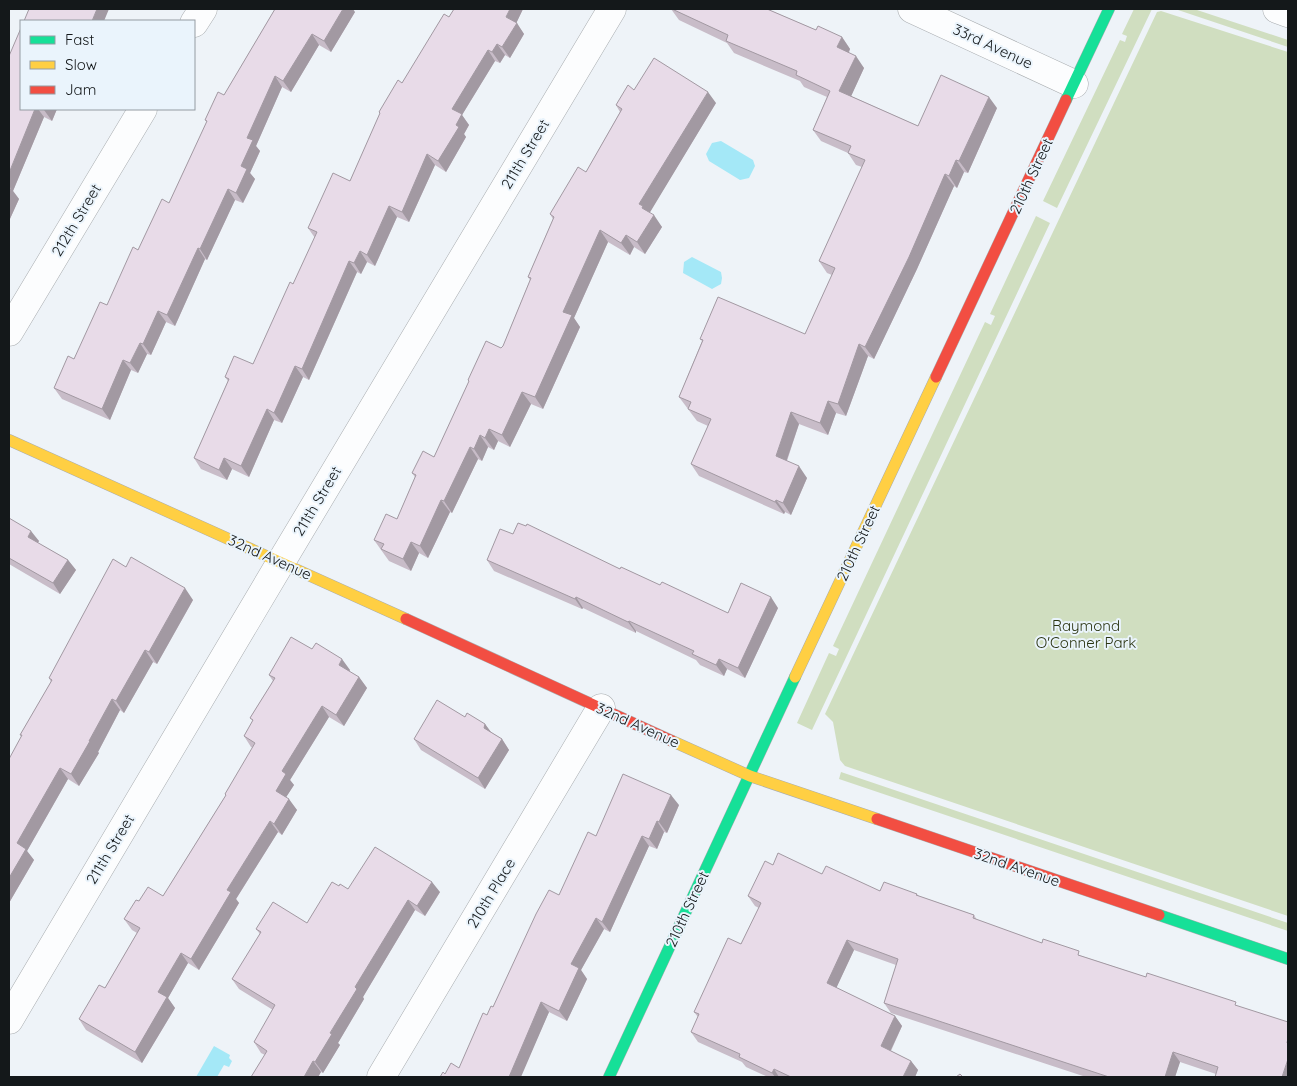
<svg xmlns="http://www.w3.org/2000/svg" width="1297" height="1086" font-family="Quicksand,sans-serif">
<rect width="100%" height="100%" fill="#eef3f8"/>
<path fill="#d0dec0" d="M1134,9H1152L1057,208L1043,201L1120,40L1125,42L1127,36L1122,34Z
M1175,9H1194L1288,40V47Z
M1161,11L1288,52V916L845,766L840,760L833,722L825,714L1157,12Z
M1036,216L1050,223L812,730L797,723L829,653L836,656L839,649L833,646L985,322L991,325L995,316L990,314Z
M841,772L1288,923V931L839,779Z"/>
<path fill="#a4e8f7" d="M721,141L753,160L755,166L749,178L740,180L709,161L706,154L712,143Z
M692,257L721,272L722,278L721,284L712,289L683,273L684,262Z
M214,1046L230,1055L229,1058L232,1061L229,1067L224,1065L217,1077H196Z"/>
<g fill="none" stroke-linecap="round" stroke-linejoin="round">
<g stroke="#a9adb0" stroke-width="29">
<path id="street" d="M912,9L1074,84
M1277,9L1288,13
M194,23L203,9
M9,332L143,109
M9,1020L281,562L612,9
M381,1077L601,708"/>
</g>
<g stroke="#a9adb0" stroke-width="12">
<path id="fast" d="M1066,100L1109,9
M1159,915L1288,959
M609,1077L795,677"/>
</g>
<g stroke="#a9adb0" stroke-width="12">
<path id="slow" d="M9,440L406,619
M795,677L936,377
M672,741L750,776L877,819"/>
</g>
<g stroke="#a9adb0" stroke-width="12">
<path id="jam" d="M936,377L1066,100
M406,619L672,741
M877,819L1159,915"/>
</g>
<use href="#street" stroke="#fcfdfe" stroke-width="28"/>
<use href="#fast" stroke="#16e098" stroke-width="11"/>
<use href="#slow" stroke="#ffcf43" stroke-width="11"/>
<use href="#jam" stroke="#f24e42" stroke-width="11"/>
</g>
<path fill="#c8bcc8" d="M275,9L355,12L331,52L319,45L291,92L282,87L256,146L260,151L250,173L255,179L243,203L235,200L207,260L205,259L175,326L166,322L151,355L147,354L138,373L131,370L110,420L62,399L54,388L74,359L107,305L138,250L169,203L207,122L205,120L224,95Z
M454,9H523L516,23L524,34L510,58L505,55L500,63L495,61L462,115L469,125L464,134L466,137L446,172L435,165L409,222L397,217L375,266L367,262L361,274L357,272L309,380L303,377L282,423L274,420L249,477L232,469L227,480L201,469L194,458L228,381L225,377L253,364L293,284L315,238L308,228L350,181L380,114L379,112L402,83L449,17Z
M671,9H767L816,30L842,37L850,49L849,53L864,68L851,96L918,126L997,108L968,173L964,172L957,188L954,186L917,269L874,359L868,356L846,416L836,413L828,435L799,424L787,461L807,478L791,515L785,512L784,514L699,476L691,464L708,426L697,421L679,397L702,341L700,339L805,334L832,275L827,273L819,261L862,167L856,165L848,153L821,141L813,130L827,97L804,87L800,81L734,53L727,43L679,20Z
M634,90L716,103L649,213L662,227L645,254L634,247L630,255L608,242L574,318L580,327L543,409L531,404L510,447L498,441L494,450L488,447L482,461L478,459L452,513L450,512L428,558L419,553L411,571L389,561L374,540L397,519L415,477L412,473L434,457L469,382L468,380L503,346L530,280L528,277L553,219L550,214L586,172L620,112L616,105Z
M21,109H57L52,121L44,117L13,191L19,199L9,221Z
M9,518L39,541L38,543L68,560L76,570L60,594L9,564Z
M513,534L620,569L728,613L778,608L745,678L727,669L724,676L700,665L696,660L636,631V633L583,608L582,609L494,571L487,560Z
M126,567L193,600L157,664L153,662L124,713L120,710L98,752L99,753L79,786L68,779L27,851L34,860L9,903L21,736L20,735L51,682L49,678Z
M312,649L350,670L349,671L359,677L367,688L344,726L329,717L290,780L294,785L286,797L297,810L282,835L278,832L236,899L239,903L199,970L188,963L168,998L175,1008L142,1063L86,1030L79,1019L105,988L137,933L132,930L124,919L139,901L163,896L226,795L225,794L253,748L251,747L244,736L253,721L250,718L273,681L269,675Z
M465,717L485,724L491,732L502,739L509,750L485,789L421,750L414,739Z
M679,805L667,833L664,832L657,849L649,846L610,932L604,929L581,970L587,979L567,1021L549,1012L520,1077L445,1074L459,1068L487,1015L493,1007L559,895L596,836Z
M773,865L822,874L880,891L917,894L919,896L974,915L977,920L1042,943L1146,977L1238,1006L1216,1074L1180,1062L1175,1077H1086L891,1013L884,1003L896,965L854,950L836,988L895,1016L902,1026L891,1051L911,1061L918,1070L915,1077H768L746,1067L742,1062L698,1042L691,1032L698,1017L694,1012L741,944L759,908L755,906L748,896Z
M339,886L348,889L440,892L425,916L415,910L363,997L364,999L338,1043L340,1045L323,1073L321,1072L318,1077H251L265,1055L261,1053L254,1042L273,1010L239,989L232,979L260,934L256,929L307,923Z"/>
<path fill="#a299a2" d="M97,9H109L104,21H92Z
M343,9H353L355,12L331,52L324,41Z
M510,9H523L514,28L506,17Z
M517,23L524,34L510,58L502,47Z
M312,34L319,45L291,92L283,81Z
M842,37L850,49L845,59L837,47Z
M497,44L505,55L500,63L492,52Z
M488,50L495,61L462,115L469,125L464,134L466,137L446,172L438,161L456,125L452,109Z
M856,56L864,68L848,103L839,91Z
M275,76L282,87L256,146L260,151L250,173L255,179L243,203L236,193L247,138Z
M708,92L716,103L649,214L651,218L639,204Z
M989,97L997,108L968,173L959,161Z
M35,109H38L44,117L13,191L19,199L9,221V173Z
M45,109H57L52,121L44,110Z
M427,154L435,165L409,222L402,212Z
M956,160L964,172L957,188L949,176Z
M945,174L954,186L917,269L874,359L865,347Z
M228,189L235,200L207,260L200,249Z
M389,206L397,217L375,266L367,255Z
M654,215L662,227L645,254L637,242Z
M600,230L608,242L574,318L580,327L543,409L535,397L563,312Z
M626,235L634,247L630,255L621,243Z
M198,248L205,259L175,326L167,315Z
M360,251L367,262L361,274L354,263Z
M349,261L357,272L309,380L302,369Z
M158,311L166,322L151,355L143,344Z
M140,343L147,354L138,373L130,363Z
M859,344L868,356L846,416L838,404Z
M123,360L131,370L110,420L102,409Z
M295,366L303,377L282,423L274,413Z
M522,392L531,404L510,447L502,435Z
M828,401L836,413L828,435L820,423Z
M267,409L274,420L249,477L241,466Z
M791,412L799,424L784,468L776,456Z
M489,429L498,441L494,450L485,438Z
M480,435L488,447L482,461L474,449Z
M470,447L478,459L452,513L444,501Z
M224,458L232,469L227,480L219,470Z
M799,466L807,478L791,515L783,503Z
M441,500L450,512L428,558L420,546Z
M776,500L785,512L784,514L775,502Z
M31,531L39,541L35,547L28,537Z
M411,542L419,553L411,571L403,559Z
M68,560L76,570L60,594L53,583Z
M185,588L193,600L157,664L149,652Z
M576,597L583,608L582,609L575,599Z
M771,597L778,608L745,678L738,668Z
M629,621L636,631V633L628,622Z
M145,650L153,662L124,713L116,701Z
M342,659L350,670L347,675L339,665Z
M719,659L727,669L724,676L716,665Z
M359,677L367,688L344,726L336,715Z
M112,699L120,710L98,752L99,753L79,786L71,774Z
M322,706L329,717L290,780L294,785L283,802L276,791L282,771Z
M485,724L493,735L484,728Z
M502,739L509,750L485,789L478,778Z
M60,768L68,779L27,851L34,860L9,903V878L17,843Z
M671,795L679,805L667,833L659,822Z
M289,799L297,810L282,835L274,824Z
M270,821L278,832L236,899L239,903L199,970L191,959L227,890Z
M657,821L664,832L657,849L649,839Z
M642,836L649,846L610,932L602,922Z
M432,882L440,892L425,916L417,906Z
M408,900L415,910L363,997L364,999L338,1043L340,1045L323,1073L315,1062L355,987Z
M596,918L604,929L581,970L587,979L567,1021L559,1011L571,964Z
M847,940L854,950L834,993L827,983Z
M181,953L188,963L168,998L175,1008L142,1063L135,1052L158,992Z
M541,1002L549,1012L521,1077H509Z
M895,1016L902,1026L888,1056L881,1046Z
M1173,1052L1180,1062L1175,1077H1165Z
M1288,1059V1077H1282Z
M313,1061L321,1072L318,1077H304Z
M911,1061L918,1070L915,1077H903Z
M774,1069L779,1077H775L772,1073Z"/>
<path fill="#e8dbe8" stroke="#a299a2" d="M29,9H97L92,21H24Z
M275,9H343L324,41L312,34L283,81L275,76L247,138L253,140L241,166L247,169L236,193L228,189L200,249L198,248L167,315L158,311L143,344L140,343L130,363L123,360L102,409L54,388L68,356L74,359L100,302L107,305L133,247L138,250L162,199L169,203L207,121L205,120L218,92L224,95Z
M454,9H510L506,17L517,23L502,47L497,44L492,52L488,50L452,109L462,114L456,125L459,127L438,161L427,154L402,212L389,206L367,255L360,251L354,263L349,261L302,369L295,366L274,413L267,409L241,466L224,458L219,470L194,458L229,379L225,377L234,356L253,364L290,282L293,284L317,232L308,228L333,173L350,181L380,113L379,112L398,80L402,83L444,14L449,17Z
M672,9H767L816,30L818,26L842,37L837,47L856,56L839,91L918,126L941,75L989,97L959,161L956,160L949,176L945,174L909,257L865,347L859,344L838,404L828,401L820,423L791,412L776,456L799,466L783,503L776,500L775,502L691,464L711,419L688,409L691,402L679,397L703,340L700,339L718,297L805,334L835,268L819,261L865,160L848,153L851,146L813,130L830,91L796,75L797,71L726,41L728,35Z
M21,28V109H35L9,173V56Z
M654,58L708,92L639,204L643,206L642,208L654,215L637,242L626,235L621,243L600,230L563,312L572,315L535,397L522,392L502,435L489,429L485,438L480,435L474,449L470,447L444,501L441,500L420,546L411,542L403,559L381,549L384,544L374,540L386,514L397,519L416,475L412,473L423,451L434,457L469,381L468,380L486,341L501,348L503,346L531,278L528,277L554,217L550,214L578,167L586,172L622,109L616,105L628,85L634,90Z
M9,187L11,188L9,194Z
M9,518L31,531L28,537L68,560L53,583L9,558Z
M518,523L526,526L527,524L620,569L621,567L660,585L662,582L728,613L741,583L771,597L738,668L719,659L716,665L692,654L694,651L629,621L628,622L576,597L575,599L487,560L500,529L513,534Z
M131,557L185,588L149,652L145,650L116,701L112,699L89,741H90L71,774L60,768L17,843L26,849L9,878V759L22,735H20L52,680L49,678L113,559L126,567Z
M291,637L312,649L316,643L342,659L339,665L359,677L336,715L322,706L282,771L286,774L276,791L289,799L274,824L270,821L227,890L231,892L191,959L181,953L158,992L167,997L135,1052L79,1019L99,985L105,988L140,928L124,919L136,900L139,901L148,887L163,896L226,795L225,794L255,743L244,736L253,720L250,718L275,678L269,675Z
M437,700L465,717L467,713L485,724L484,728L502,739L478,778L414,739Z
M623,774L671,795L659,822L657,821L649,839L642,836L602,922L596,918L571,964L579,968L559,1011L541,1002L509,1077H440L443,1072L445,1074L451,1063L459,1068L483,1013L487,1015L491,1006L493,1007L536,914L549,890L559,895L588,832L596,836Z
M375,847L432,882L417,906L408,900L355,987L357,989L330,1033L332,1034L315,1062L313,1061L304,1077H251L267,1051L254,1042L275,1005L232,979L261,932L256,929L273,902L307,923L332,882L339,886L340,884L348,889Z
M778,853L822,874L826,866L880,891L884,882L917,894L916,895L974,915L973,918L1042,943L1043,939L1079,951L1078,955L1146,977L1147,973L1236,1002L1235,1005L1288,1022V1038L1287,1043H1288V1059L1282,1077H1215L1218,1067L1173,1052L1165,1077H1109L884,1003L898,959L847,940L827,983L895,1016L881,1046L911,1061L903,1077H791L774,1069L772,1073L739,1057L740,1054L691,1032L699,1014L694,1012L728,938L741,944L761,903L748,896L765,861L773,865Z
M960,1074L963,1077H956Z"/>
<g text-anchor="middle" dominant-baseline="central" stroke-width="4" stroke-linejoin="round" paint-order="stroke">
<g font-size="15" fill="#14181a" stroke="#eaf4fc">
<text transform="translate(993 46) rotate(25)">33rd Avenue</text>
<text transform="translate(525 154) rotate(-59)">211th Street</text>
<text transform="translate(1031 176) rotate(-65)">210th Street</text>
<text transform="translate(76 220) rotate(-59)">212th Street</text>
<text transform="translate(317 501) rotate(-59)">211th Street</text>
<text transform="translate(858 543) rotate(-65)">210th Street</text>
<text transform="translate(270 557) rotate(24)">32nd Avenue</text>
<text transform="translate(638 725) rotate(24)">32nd Avenue</text>
<text transform="translate(110 849) rotate(-59)">211th Street</text>
<text transform="translate(1017 867) rotate(19)">32nd Avenue</text>
<text transform="translate(491 893) rotate(-59)">210th Place</text>
<text transform="translate(687 909) rotate(-65)">210th Street</text>
</g>
<g font-size="15" fill="#2a3410" stroke="#eaf4fc">
<text x="1086" y="625">Raymond<tspan x="1086" dy="17">O'Conner Park</tspan></text>
</g>
</g>
<rect width="1297" height="1086" fill="none" stroke="#14181a" stroke-width="20"/>
<rect x="20" y="20" width="175" height="90" fill="#eaf4fc" stroke="#949ca2"/>
<rect x="30" y="36" width="25" height="8" fill="#16e098" stroke="#949ca2"/>
<text x="65" y="45" font-size="15" fill="#14181a">Fast</text>
<rect x="30" y="61" width="25" height="8" fill="#ffcf43" stroke="#949ca2"/>
<text x="65" y="70" font-size="15" fill="#14181a">Slow</text>
<rect x="30" y="86" width="25" height="8" fill="#f24e42" stroke="#949ca2"/>
<text x="65" y="95" font-size="15" fill="#14181a">Jam</text>
</svg>
